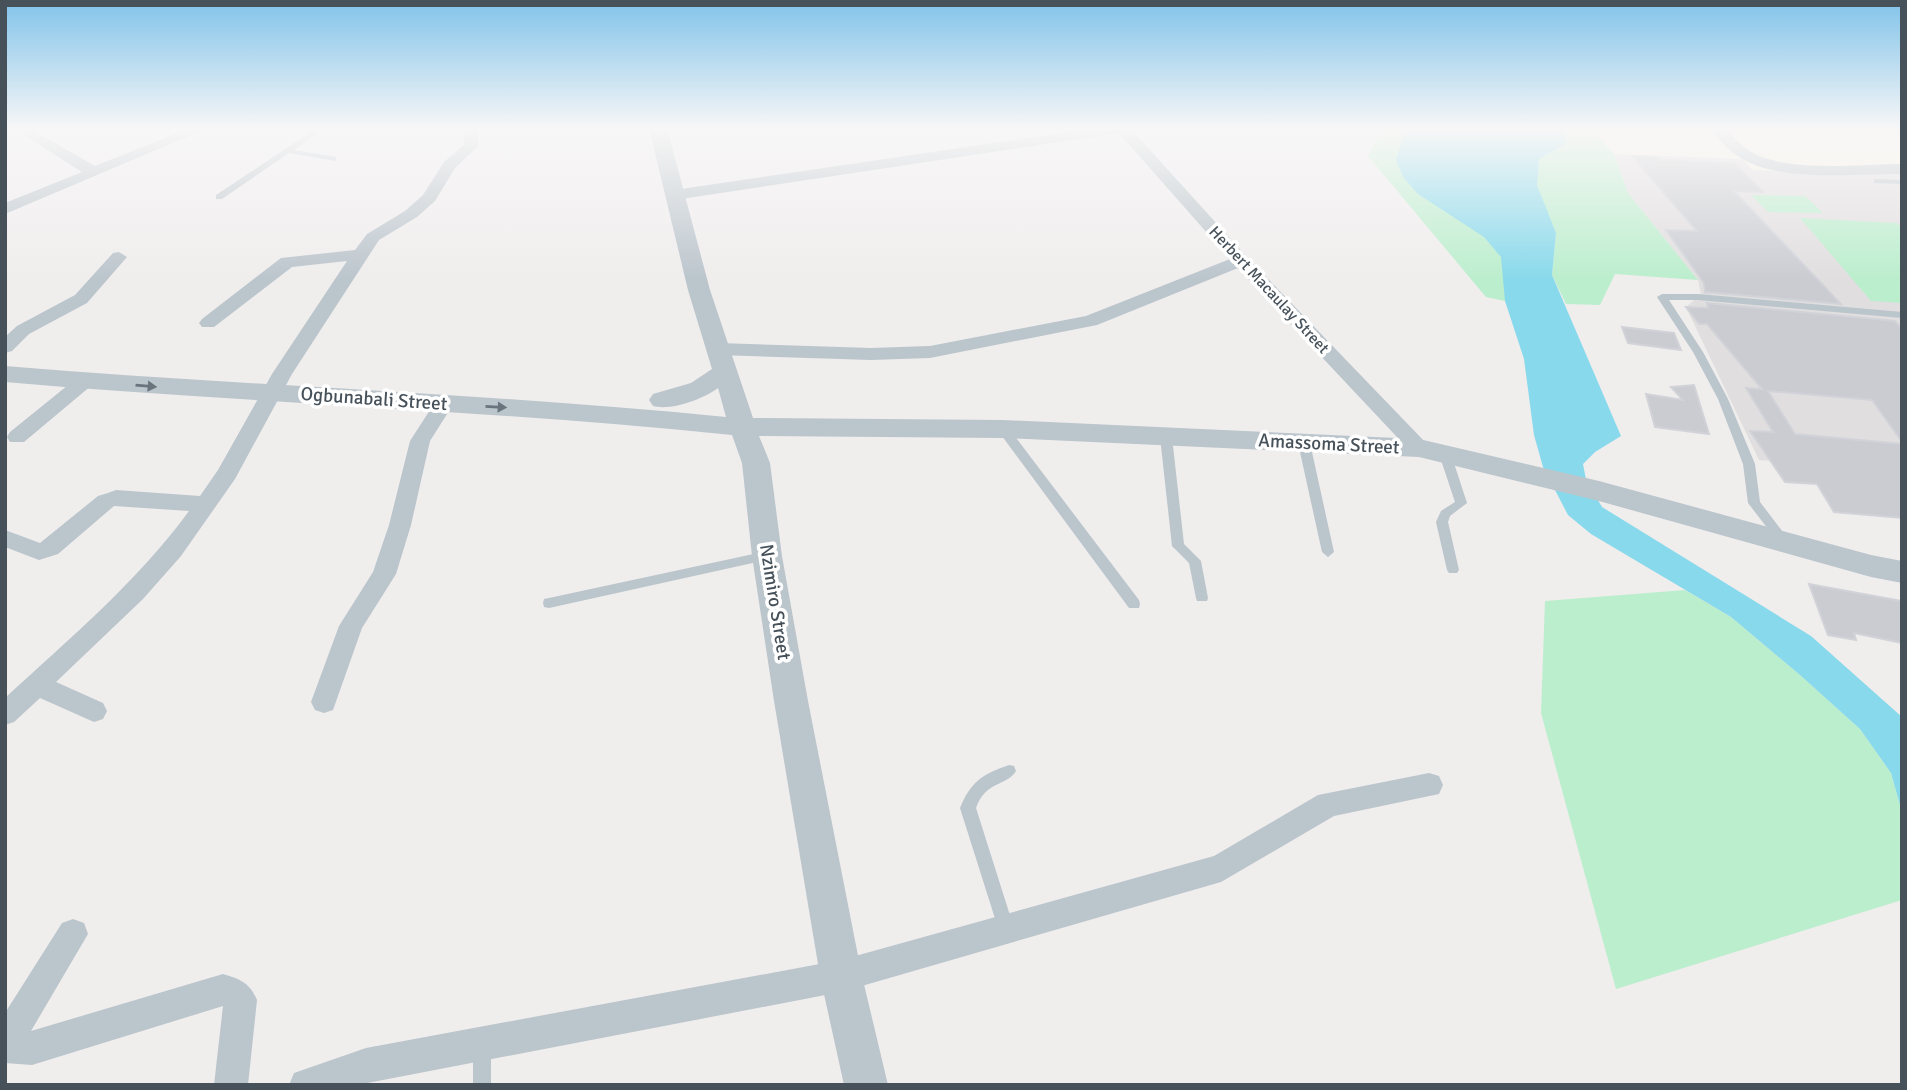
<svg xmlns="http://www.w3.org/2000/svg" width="1907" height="1090" font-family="Signika,sans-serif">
<rect width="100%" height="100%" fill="#f0eded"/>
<path fill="#fbf4e5" d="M1590,128H1902V174L1753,170L1742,159L1614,154Z"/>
<path fill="#e1dedf" d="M1614,154L1742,159L1753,170L1902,174V468L1759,460L1686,307L1701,294L1698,280L1628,193Z"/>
<path fill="#bbeecd" d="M1384,128H1479L1505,223V301L1486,297L1368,156Z
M1510,128H1590L1614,154L1628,193L1698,280L1615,274L1600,305L1566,304L1552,275L1556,233Z
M1751,195L1805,196L1823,213L1768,212Z
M1800,218L1897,223L1902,228V303L1871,301Z
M1685,590L1731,617L1800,675L1860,729L1891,773L1902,812V900L1616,989L1541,713L1545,601Z"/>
<path fill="#88d9eb" d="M1412,128H1564L1565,144L1539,159L1537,185L1556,233L1552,275L1621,436L1595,452L1583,464L1586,480L1602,507L1811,636L1902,717V812L1891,773L1860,729L1800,675L1731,617L1591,534L1568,515L1543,467L1534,435L1524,359L1505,301L1501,257L1484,237L1418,194L1404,178L1396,160L1402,140Z"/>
<path fill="#caccd2" stroke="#d1d3d9" stroke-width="2" d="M1632,156L1656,157L1659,160L1734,163L1763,192L1734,191L1841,304L1705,292L1704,283L1666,230L1697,231Z
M1707,303L1895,321L1902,329V442L1872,400L1768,391L1795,434L1902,444V518L1834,512L1817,484L1785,482L1750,431L1773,432L1746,388L1762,389L1707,324H1699L1686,307L1708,308Z
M1622,327L1674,333L1681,350L1628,343Z
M1694,385L1709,434L1655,427L1646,394L1683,400L1671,387Z
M1809,584L1902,601V643L1854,633L1856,640L1828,635Z"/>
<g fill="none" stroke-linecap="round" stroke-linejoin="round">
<path fill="#bbc5cc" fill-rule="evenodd" d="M317,128H325L294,150L336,157V161L289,153L222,199H216V195Z
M1874,179L1902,180V184L1877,183H1874Z
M1698,294L1902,312V318L1698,300H1669L1703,352L1728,399L1755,464L1760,502L1786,536L1788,539L1786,542H1778L1748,503L1743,464L1718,399L1693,352L1657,297L1662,294Z
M1003,425L1007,426L1139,600L1140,604L1139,608H1129L999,432L998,429L999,426Z
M1166,433L1172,437L1184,544L1201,561L1208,598L1207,601H1197L1196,598L1189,563L1172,546L1160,437Z
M1304,439L1310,443L1334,552L1328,557L1322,552L1298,443Z
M1445,450L1451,454L1467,503L1450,516L1448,522L1459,570L1457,573H1449L1447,570L1436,522L1441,511L1455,502L1439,454Z
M767,551L773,556L771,559L549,608L544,607L543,603L544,599L549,598Z
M1009,765L1014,766L1016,771C1006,787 986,780 976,808L1014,928L1012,934L1006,936L1000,934L998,928L960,808C971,781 983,774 1009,765Z
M482,1038L488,1041L491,1047V1085H473V1047L476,1041Z"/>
<path fill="#bbc5cc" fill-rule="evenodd" d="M13,128H29L95,166L190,128H208L5,214V203L82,172Z
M464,128H478V146L455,168L435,201L417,217L379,240L292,374L235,479L181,556L143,599L56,682L103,703L107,711L103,719L94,722L40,698L14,722L5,725V698C70,638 137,582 189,511L114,506L58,554L39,560L5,547V530L40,543L98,496L108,493L116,490L200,496L218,470L272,374L347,261L292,267L214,327H202L199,323L202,319L281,258L355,250L367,234L405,211L423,195L444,162L464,145Z
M1096,128H1130L1247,257L1426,443L1429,448L1426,453H1412L1238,268L1097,325L930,358L871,360L719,355L710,349L719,343L871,348L930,346L1086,316L1230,259L1119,133L674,200L666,195L674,190Z
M1710,128H1725C1733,136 1742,147 1753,153C1791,173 1859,164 1902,164V174C1857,173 1780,183 1741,158C1729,151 1718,139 1710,128Z
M119,252L127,257L87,303L29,334L12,351L5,353V337L17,326L75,295L113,253Z
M85,375L92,377L95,381L92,385L24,442H10L7,437L10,432L78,377Z
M444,397L451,399L454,403L430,441L411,525L396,574L362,628L333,710L324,713L315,710L311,702L339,626L373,572L389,525L410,441L437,399Z
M1429,773L1439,776L1443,785L1439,794L1334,816L1221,882L841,992L357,1085H289L294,1073L366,1048L841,960L1214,856L1318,795Z
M73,919L84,923L88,934L31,1031L223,974C240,979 250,983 257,1000L248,1085H214L223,1006L32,1065L5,1063V1013L62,923Z"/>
<path fill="#bbc5cc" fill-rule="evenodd" d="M649,128H667L710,290L753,418L1003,420L1419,439L1599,481L1871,555L1902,561V583L1871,577L1599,501L1419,457L1003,438L759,436L770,463L782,556L808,701L862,976L888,1085H844L820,976L774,701L752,556L742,463L732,435C490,410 247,403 5,382V366C245,386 487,393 726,417L718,388C703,399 672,411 653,406L649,400L653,394L691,383L712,369L688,290Z
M1888,128H1902V137Z"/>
</g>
<defs><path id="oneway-solid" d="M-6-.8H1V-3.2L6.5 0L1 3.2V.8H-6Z" transform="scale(1.75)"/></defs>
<g fill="#69747c">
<use href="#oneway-solid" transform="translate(146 386) rotate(5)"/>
<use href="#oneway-solid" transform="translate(496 407) rotate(3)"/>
</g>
<linearGradient id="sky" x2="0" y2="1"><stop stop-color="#81c3e9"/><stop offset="0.46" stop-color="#f8f7f7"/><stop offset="1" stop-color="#f8f7f7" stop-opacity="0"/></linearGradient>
<rect width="1907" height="280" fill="url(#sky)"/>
<g text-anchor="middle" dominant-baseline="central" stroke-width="7" stroke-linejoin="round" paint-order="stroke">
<g font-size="16" fill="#46515a" stroke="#fff">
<text transform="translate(1269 290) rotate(47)">Herbert Macaulay Street</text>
</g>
<g font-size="19" fill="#46515a" stroke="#fff">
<text transform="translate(374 399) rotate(4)">Ogbunabali Street</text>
<text transform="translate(1329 444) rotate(3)">Amassoma Street</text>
<text transform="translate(775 602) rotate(81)">Nzimiro Street</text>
</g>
</g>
<rect width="1907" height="1090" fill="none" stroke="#46515a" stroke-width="14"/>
</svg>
